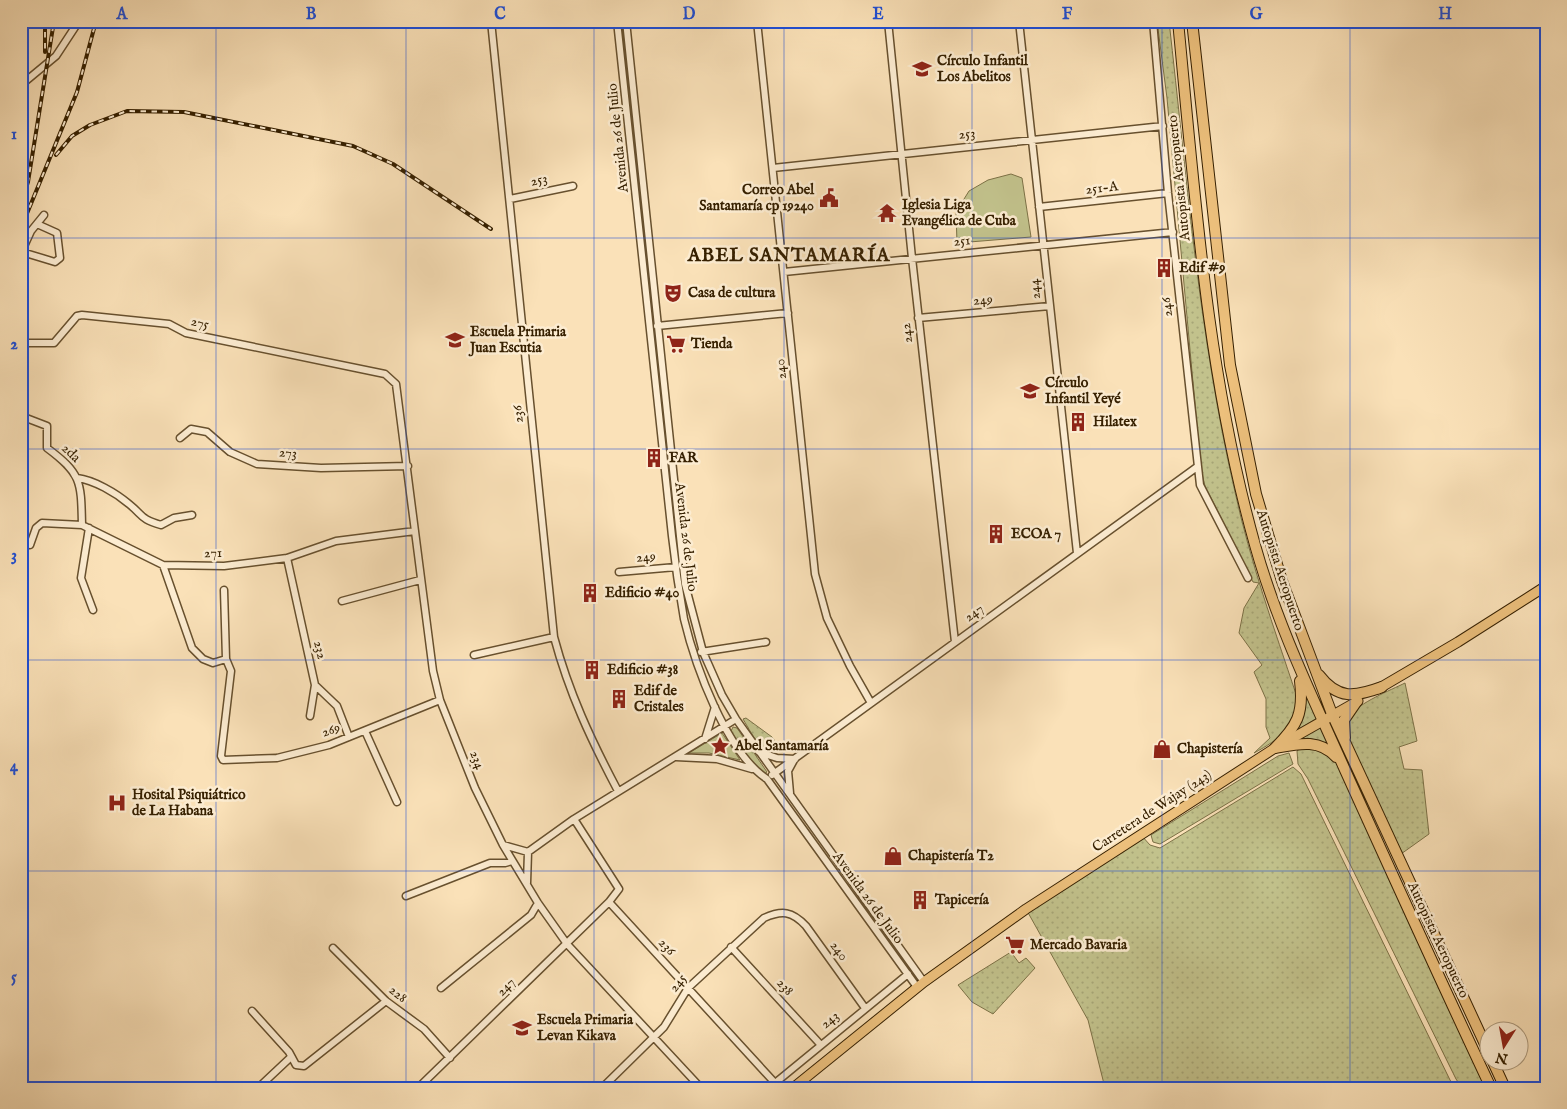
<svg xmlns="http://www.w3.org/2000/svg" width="1567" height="1109" font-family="'IM FELL English',serif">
<defs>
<pattern id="grass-dots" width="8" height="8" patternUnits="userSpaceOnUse" patternTransform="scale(1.25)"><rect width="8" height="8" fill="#c2c28c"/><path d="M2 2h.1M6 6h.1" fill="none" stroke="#a7a677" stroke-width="1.8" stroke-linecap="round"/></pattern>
</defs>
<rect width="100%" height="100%" fill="#fae1b8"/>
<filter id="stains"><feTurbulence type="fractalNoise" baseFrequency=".004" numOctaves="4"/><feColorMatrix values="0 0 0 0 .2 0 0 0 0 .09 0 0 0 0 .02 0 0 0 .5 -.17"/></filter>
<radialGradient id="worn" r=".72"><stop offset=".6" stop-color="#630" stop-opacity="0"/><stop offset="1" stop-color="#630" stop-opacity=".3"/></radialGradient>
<path fill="url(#grass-dots)" stroke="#7c7146" d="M1157,21H1169C1187,179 1199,337 1235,492C1250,561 1274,628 1296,694C1298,726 1280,739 1254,753L1270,738L1266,727V699L1254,672L1262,665L1239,633L1244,608L1259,583L1253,582L1205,486L1201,470L1167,98Z
M1405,683L1417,741L1399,747L1404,769L1422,770L1429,834L1401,854L1350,743C1348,734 1345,724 1350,716C1358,703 1391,690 1405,683Z
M1304,690L1317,718L1294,732L1303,716Z
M746,718L772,737L783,752C758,750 755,739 743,719Z
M733,727L737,728L767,772L764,774L752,764L731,731Z
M1320,727L1328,744L1312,739L1299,738Z
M1303,746L1328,753L1337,762L1486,1088H1462L1456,1079L1308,779L1298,764L1297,751Z
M1289,753L1293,764L1160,844L1153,842L1151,835L1278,756Z
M1293,767L1301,774L1450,1080L1455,1088H1105L1088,1020L1026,909L1141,835L1150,845L1160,848Z
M1011,952L1019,963L1026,958L1035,968L993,1014L972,1002L958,985Z"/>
<path fill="#c2c28c" stroke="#7c7146" d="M1011,174L1022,178L1031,237L957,243L956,212L969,191L988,180Z
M722,733L740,760L709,753H689Z"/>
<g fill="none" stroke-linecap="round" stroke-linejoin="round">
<g stroke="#67502e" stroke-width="9">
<path id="minor" d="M491,21L554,637C569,693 591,740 618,791
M617,21L672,536C675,563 679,591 684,619C695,665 726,752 767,779L917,987
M626,21L685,584L703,652L722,695L736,719L924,982
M757,21L815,574L827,618L850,666L871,703
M888,21L912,258L955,642
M1019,21L1077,553
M1153,21L1168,193L1200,485L1248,578
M21,85L56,56L79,21
M773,168L1163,126
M510,199L573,186
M1039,207L1168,193
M22,252L55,262L60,258L57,233L37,224
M21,253L31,231L44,215
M784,272L1173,232
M918,318L1050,306
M657,326L788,313
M21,343H54L77,316L82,315L169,324L186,333L385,374L396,384L433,671L440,700L475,788L503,845L538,903L567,944L701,1088
M21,416L47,426V448C82,474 81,482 82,525
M180,438L191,429L207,432L230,452L257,464L321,468L408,466
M77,478C94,480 116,493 129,504C144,516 140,519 161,525L174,518L192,515
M89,528L81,578L93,610
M30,545L36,528L42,523L82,525L163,565L224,566L287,558L336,541L415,531
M287,558L315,685L337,706L349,737
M163,565L192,648L203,659L213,663L226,659
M619,572L676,567
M224,590L226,659L231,671L221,756L223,760L277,758L329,745L440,700
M342,601L420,580
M701,652L766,642
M474,655L554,637
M310,716L315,685
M365,731L397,802
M705,739L715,707
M759,752L777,758L795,759
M676,757L717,759L752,769
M772,775L1197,467
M790,793L788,771L794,760
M503,845L528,852L574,819L736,719
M527,883L528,852
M406,896L490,863H505L512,861
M609,902L775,1083
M731,947L820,1044
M333,948L386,1001L424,1029L450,1058
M441,988L531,915L538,903
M252,1011L289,1052L296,1065L304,1066L386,1001
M258,1088L291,1057
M418,1088L609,902L619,889L574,819
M602,1088L664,1027L688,988L764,918C782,910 792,911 806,926L865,1008
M769,1088L908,974"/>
</g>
<g stroke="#362000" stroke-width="11">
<path id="major" d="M1378,689L1458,642L1546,586
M793,1088L924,982L1026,909L1275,748L1358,701"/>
</g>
<g stroke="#362000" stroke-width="12">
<path id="highway" d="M1178,21C1195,197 1207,374 1255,545C1277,624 1312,696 1345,770C1393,876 1441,982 1491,1088
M1192,21L1230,365L1256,494L1282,581L1332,714L1490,1055
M1319,675C1338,700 1355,697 1382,687
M1345,738L1344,720L1357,701
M1275,748C1297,726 1304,714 1300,681
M1275,748C1297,744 1319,738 1336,757
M1493,1062L1505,1088"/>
</g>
<use href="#minor" stroke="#fcecd1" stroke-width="6"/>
<use href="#major" stroke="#edc07c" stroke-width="9"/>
<use href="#highway" stroke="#edc07c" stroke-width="10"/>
<g stroke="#362000" stroke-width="4">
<path id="rail" d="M45,21V52
M56,155L72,136L90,125L127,111L184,112L353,146L393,164L491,229
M21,204L28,182L54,21
M21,228L77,92L96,21"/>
</g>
<use href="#rail" stroke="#fcecd1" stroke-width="2" stroke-dasharray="5.5" stroke-linecap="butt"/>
</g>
<path fill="none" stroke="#1d4ed8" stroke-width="1" stroke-opacity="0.55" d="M216,21V1088M406,21V1088M594,21V1088M784,21V1088M972,21V1088M1162,21V1088M1350,21V1088M21,238H1546M21,449H1546M21,660H1546M21,871H1546"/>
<defs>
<g id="school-bare" transform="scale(1.5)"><path d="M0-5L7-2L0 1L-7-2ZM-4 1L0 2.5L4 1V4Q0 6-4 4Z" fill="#8f2418" stroke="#fcecd1" stroke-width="2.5" paint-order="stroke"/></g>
<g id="civic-bare" transform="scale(1.5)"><path d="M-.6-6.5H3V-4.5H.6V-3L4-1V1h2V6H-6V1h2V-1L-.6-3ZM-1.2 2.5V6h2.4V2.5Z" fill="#8f2418" stroke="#fcecd1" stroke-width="2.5" paint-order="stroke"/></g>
<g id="temple-bare" transform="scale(1.5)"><path d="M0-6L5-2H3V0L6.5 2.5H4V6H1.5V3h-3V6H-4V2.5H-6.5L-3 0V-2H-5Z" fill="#8f2418" stroke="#fcecd1" stroke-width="2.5" paint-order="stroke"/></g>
<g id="building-bare" transform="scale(1.5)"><path d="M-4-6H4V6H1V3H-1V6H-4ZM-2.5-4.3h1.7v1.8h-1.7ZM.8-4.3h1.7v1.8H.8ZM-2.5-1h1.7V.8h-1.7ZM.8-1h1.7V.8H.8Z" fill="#8f2418" stroke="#fcecd1" stroke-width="2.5" paint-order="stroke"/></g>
<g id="theatre-bare" transform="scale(1.5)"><path d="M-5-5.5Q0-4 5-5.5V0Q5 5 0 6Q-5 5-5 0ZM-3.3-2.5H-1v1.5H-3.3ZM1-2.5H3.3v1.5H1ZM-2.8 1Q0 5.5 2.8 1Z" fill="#8f2418" stroke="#fcecd1" stroke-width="2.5" paint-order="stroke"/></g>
<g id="supermarket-bare" transform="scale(1.5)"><path d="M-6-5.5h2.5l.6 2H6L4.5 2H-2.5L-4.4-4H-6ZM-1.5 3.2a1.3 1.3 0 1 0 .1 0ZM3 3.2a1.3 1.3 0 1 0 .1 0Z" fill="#8f2418" stroke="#fcecd1" stroke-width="2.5" paint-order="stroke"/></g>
<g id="sight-bare" transform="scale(1.5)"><path d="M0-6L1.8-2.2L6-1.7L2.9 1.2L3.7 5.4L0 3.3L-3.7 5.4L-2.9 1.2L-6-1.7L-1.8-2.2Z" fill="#8f2418" stroke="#fcecd1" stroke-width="2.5" paint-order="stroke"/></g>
<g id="shop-bare" transform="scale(1.5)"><path d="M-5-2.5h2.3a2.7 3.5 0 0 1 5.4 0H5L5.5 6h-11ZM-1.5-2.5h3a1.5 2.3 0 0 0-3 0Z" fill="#8f2418" stroke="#fcecd1" stroke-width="2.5" paint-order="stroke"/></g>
<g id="hospital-bare" transform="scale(1.5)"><path d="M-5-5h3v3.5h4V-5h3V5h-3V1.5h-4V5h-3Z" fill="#8f2418" stroke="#fcecd1" stroke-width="2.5" paint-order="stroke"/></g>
</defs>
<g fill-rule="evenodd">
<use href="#school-bare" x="922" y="69"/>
<use href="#civic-bare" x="829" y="198"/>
<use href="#temple-bare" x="887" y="213"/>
<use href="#building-bare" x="1164" y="268"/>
<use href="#theatre-bare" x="673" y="293"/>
<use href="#school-bare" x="455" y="340"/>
<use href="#supermarket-bare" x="676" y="344"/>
<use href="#school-bare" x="1030" y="391"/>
<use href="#building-bare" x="1078" y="422"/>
<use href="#building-bare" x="654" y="458"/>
<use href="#building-bare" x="996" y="534"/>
<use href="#building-bare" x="590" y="593"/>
<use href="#building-bare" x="592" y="670"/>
<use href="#building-bare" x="619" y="699"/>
<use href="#sight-bare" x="720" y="746"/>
<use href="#shop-bare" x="1162" y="749"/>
<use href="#hospital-bare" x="117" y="803"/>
<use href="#shop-bare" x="893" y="856"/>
<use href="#building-bare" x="920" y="900"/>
<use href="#supermarket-bare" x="1015" y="945"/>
<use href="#school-bare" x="522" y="1028"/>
</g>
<g text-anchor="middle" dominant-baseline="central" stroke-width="5" stroke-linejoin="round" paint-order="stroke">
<g font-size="14" font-weight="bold" fill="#362000" stroke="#fcecd1" text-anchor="start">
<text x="937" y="61">Círculo Infantil<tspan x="937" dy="16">Los Abelitos</tspan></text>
<text x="814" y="190" text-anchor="end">Correo Abel<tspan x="814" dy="16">Santamaría cp 19240</tspan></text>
<text x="902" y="205">Iglesia Liga<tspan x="902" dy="16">Evangélica de Cuba</tspan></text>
<text x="1179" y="268">Edif #9</text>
<text x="688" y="293">Casa de cultura</text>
<text x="470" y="332">Escuela Primaria<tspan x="470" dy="16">Juan Escutia</tspan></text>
<text x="691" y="344">Tienda</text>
<text x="1045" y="383">Círculo<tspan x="1045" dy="16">Infantil Yeyé</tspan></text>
<text x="1093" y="422">Hilatex</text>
<text x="669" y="458">FAR</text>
<text x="1011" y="534">ECOA 7</text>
<text x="605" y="593">Edificio #40</text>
<text x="607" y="670">Edificio #38</text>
<text x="634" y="691">Edif de<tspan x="634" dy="16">Cristales</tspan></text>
<text x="735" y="746">Abel Santamaría</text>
<text x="1177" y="749">Chapistería</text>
<text x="132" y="795">Hosital Psiquiátrico<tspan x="132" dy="16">de La Habana</tspan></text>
<text x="908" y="856">Chapistería T2</text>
<text x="935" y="900">Tapicería</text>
<text x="1030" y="945">Mercado Bavaria</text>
<text x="537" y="1020">Escuela Primaria<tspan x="537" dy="16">Levan Kikava</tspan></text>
</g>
<g font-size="14" fill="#362000" stroke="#fcecd1">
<text transform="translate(967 134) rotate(-6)">253</text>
<text transform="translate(618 138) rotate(-96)">Avenida 26 de Julio</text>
<text transform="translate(1179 178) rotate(-96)">Autopista Aeropuerto</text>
<text transform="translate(539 180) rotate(-12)">253</text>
<text transform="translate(1102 188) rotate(-6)">251-A</text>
<text transform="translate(962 241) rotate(-6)">251</text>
<text transform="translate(1035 289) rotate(-96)">244</text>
<text transform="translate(983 300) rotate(-5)">249</text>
<text transform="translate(1167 307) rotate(-96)">246</text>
<text transform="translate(200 323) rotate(14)">275</text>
<text transform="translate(907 333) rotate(-96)">242</text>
<text transform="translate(781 369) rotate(-96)">240</text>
<text transform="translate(518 414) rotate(-95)">236</text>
<text transform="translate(71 453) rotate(44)">2da</text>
<text transform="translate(288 453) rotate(4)">273</text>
<text transform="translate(686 537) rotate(83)">Avenida 26 de Julio</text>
<text transform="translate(213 553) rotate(-1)">271</text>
<text transform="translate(646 557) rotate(-5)">249</text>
<text transform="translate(1280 570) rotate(72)">Autopista Aeropuerto</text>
<text transform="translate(974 613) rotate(-36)">247</text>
<text transform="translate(320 650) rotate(77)">232</text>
<text transform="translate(331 730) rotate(-19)">269</text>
<text transform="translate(477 760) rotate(69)">234</text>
<text transform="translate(1152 811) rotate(-33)">Carretera de Wajay (243)</text>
<text transform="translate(868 898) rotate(54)">Avenida 26 de Julio</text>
<text transform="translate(1438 940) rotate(65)">Autopista Aeropuerto</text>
<text transform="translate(667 947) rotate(48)">236</text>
<text transform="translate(839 951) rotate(54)">240</text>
<text transform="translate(678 983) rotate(-51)">245</text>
<text transform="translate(506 987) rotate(-45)">247</text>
<text transform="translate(785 987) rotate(48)">238</text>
<text transform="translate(398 994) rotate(39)">228</text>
<text transform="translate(830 1020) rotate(-39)">243</text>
</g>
<g font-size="19" font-weight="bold" letter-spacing="1" fill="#362000" stroke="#fcecd1">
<text x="789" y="256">ABEL SANTAMARÍA</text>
</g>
</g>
<rect width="1567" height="1109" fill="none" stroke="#fae1b8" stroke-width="55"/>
<g transform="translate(1504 1046) rotate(191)"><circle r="24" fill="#fcecd1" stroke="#ad9a7d"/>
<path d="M0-4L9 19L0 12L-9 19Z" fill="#8f2418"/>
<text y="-8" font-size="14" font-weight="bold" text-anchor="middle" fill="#362000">N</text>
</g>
<rect x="28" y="28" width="1512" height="1054" fill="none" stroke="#1d4ed8" stroke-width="2"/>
<g font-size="16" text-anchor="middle" font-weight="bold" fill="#1d4ed8">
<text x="122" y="19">A</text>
<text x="311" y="19">B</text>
<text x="500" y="19">C</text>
<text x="689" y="19">D</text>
<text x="878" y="19">E</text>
<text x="1067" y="19">F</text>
<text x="1256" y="19">G</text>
<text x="1445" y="19">H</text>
<text x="14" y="139">1</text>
<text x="14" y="349">2</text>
<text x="14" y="560">3</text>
<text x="14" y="771">4</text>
<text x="14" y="982">5</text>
</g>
<rect width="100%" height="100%" filter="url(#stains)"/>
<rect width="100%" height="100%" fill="url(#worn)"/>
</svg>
